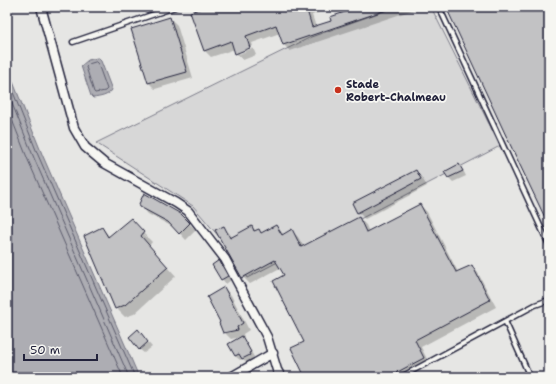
<svg xmlns="http://www.w3.org/2000/svg" width="556" height="384" font-family="'Shantell Sans',sans-serif">
<rect width="100%" height="100%" fill="#f6f6f2"/>
<filter id="ink" filterUnits="userSpaceOnUse"><feTurbulence type="fractalNoise" baseFrequency=".025" numOctaves="2"/><feDisplacementMap in="SourceGraphic" scale="8" xChannelSelector="R" yChannelSelector="G"/><feConvolveMatrix kernelMatrix="1 2 1 2 8 2 1 2 1" color-interpolation-filters="sRGB"/></filter>
<g filter="url(#ink)">
<path fill="#e6e6e4" d="M7,7H549V377H131L7,108Z"/>
<path fill="#d7d7d7" stroke="#7c7c89" d="M395,7H431L500,146L247,278L231,251L193,206L96,143L311,37Z"/>
<path fill="#adadb3" stroke="#757583" d="M97,58H98L101,61L112,90C108,96 100,97 93,98L91,96L81,66L88,60Z
M7,67L42,154L139,377H7Z"/>
<path fill="#0003" d="M208,7H334L312,15L316,27L332,21L363,7H422L290,51L284,45L280,33L252,43L253,46L239,52V54L253,48L256,55L243,60L236,53L235,49L211,57L205,51Z
M170,18L177,25L193,78L155,89L149,83Z
M459,165L463,170L466,176L453,182L449,178L446,172Z
M416,171L422,178L427,186L365,219L358,212Z
M420,205L427,212L458,272L472,266L478,273L496,307L421,347L430,365L407,377H306L305,343L285,276L280,268L250,284L243,277L223,227L230,234L232,238L252,227L256,231L258,230L262,234L276,226L284,235L292,231L298,237L304,247L359,218L366,225L369,232Z
M141,206L180,215L196,230L186,240L175,228L148,214Z
M130,220L152,242L149,246L176,276L134,314L125,317L116,308L102,228L110,237Z
M219,261L223,266L231,280L226,284L222,279Z
M224,288L231,295L249,330L243,334L244,337H241L246,342L254,357L252,358L253,360L247,363L243,359L240,360L235,356L229,344L241,337L231,339L224,332L221,322Z
M138,331L152,347L144,353L139,349Z"/>
<g fill="none" stroke-linecap="round" stroke-linejoin="round">
<path stroke="#5a5a6b" stroke-width="1" d="M96,62L98,64L107,89L105,91L95,93L94,92L86,67L89,64Z
M7,77L38,155L135,377
M7,91L34,158L129,377
M7,107L28,160L123,377"/>
</g>
<path fill="#c2c2c4" stroke="#22223b" d="M205,7H306L312,27L331,21L330,17L360,7H391L392,8L283,45L276,25L246,36L250,48L235,54L231,41L204,51L190,12Z
M446,7H549V226L508,140Z
M170,17L187,72L148,83L131,29Z
M459,164L463,171L448,178L444,172Z
M416,170L421,179L357,213L352,203Z
M144,193L181,214L190,223L179,234L168,222L140,207L139,204Z
M420,204L456,272L472,265L490,300L415,340L424,358L388,377H305L291,348L304,342L273,281L284,275L275,260L242,278L215,230L224,226L230,238L252,226L254,231L259,229L261,233L276,225L282,235L292,229L301,247L359,217L366,232Z
M131,218L144,232L141,236L168,267L125,305L115,309L84,236L102,227L108,237Z
M219,260L228,276L221,280L212,265Z
M224,287L243,323L237,327L238,330L223,333L219,323L220,322L207,297Z
M138,329L148,342L139,350L129,337Z
M242,336L251,352L249,353L250,355L242,359L239,354L235,356L228,344Z"/>
<g fill="none" stroke-linecap="round" stroke-linejoin="round">
<g stroke="#22223b" stroke-width="7">
<path id="lane" d="M439,7L549,245
M73,42L175,7
M505,321L530,377
M401,377L535,305L549,300"/>
</g>
<g stroke="#22223b" stroke-width="11">
<path id="street" d="M41,7L74,128L85,147L104,163L176,203L188,211L225,259L267,337L277,370L281,377
M231,377L273,353"/>
</g>
<use href="#lane" stroke="#f6f6f2" stroke-width="4"/>
<use href="#street" stroke="#f6f6f2" stroke-width="8"/>
</g>
</g>
<circle fill="#c8321e" stroke="#f6f6f2" stroke-width="1.5" cx="338" cy="90" r="4"/>
<g text-anchor="middle" dominant-baseline="central" stroke-width="3.5" stroke-linejoin="round" paint-order="stroke">
<g font-size="11" font-weight="bold" fill="#22223b" stroke="#f6f6f2" text-anchor="start">
<text x="346" y="84">Stade<tspan x="346" dy="13">Robert-Chalmeau</tspan></text>
</g>
</g>
<rect width="556" height="384" fill="none" stroke="#f6f6f2" stroke-width="24"/>
<rect x="12" y="12" width="532" height="360" fill="none" stroke="#22223b" stroke-width="1.5" filter="url(#ink)"/>
<path d="M24 354v6h73v-6" fill="none" stroke="#22223b" stroke-width="2"/>
<text x="30" y="354" font-size="12" fill="#22223b" stroke="#f6f6f2" stroke-width="3" paint-order="stroke">50 m</text>
</svg>
